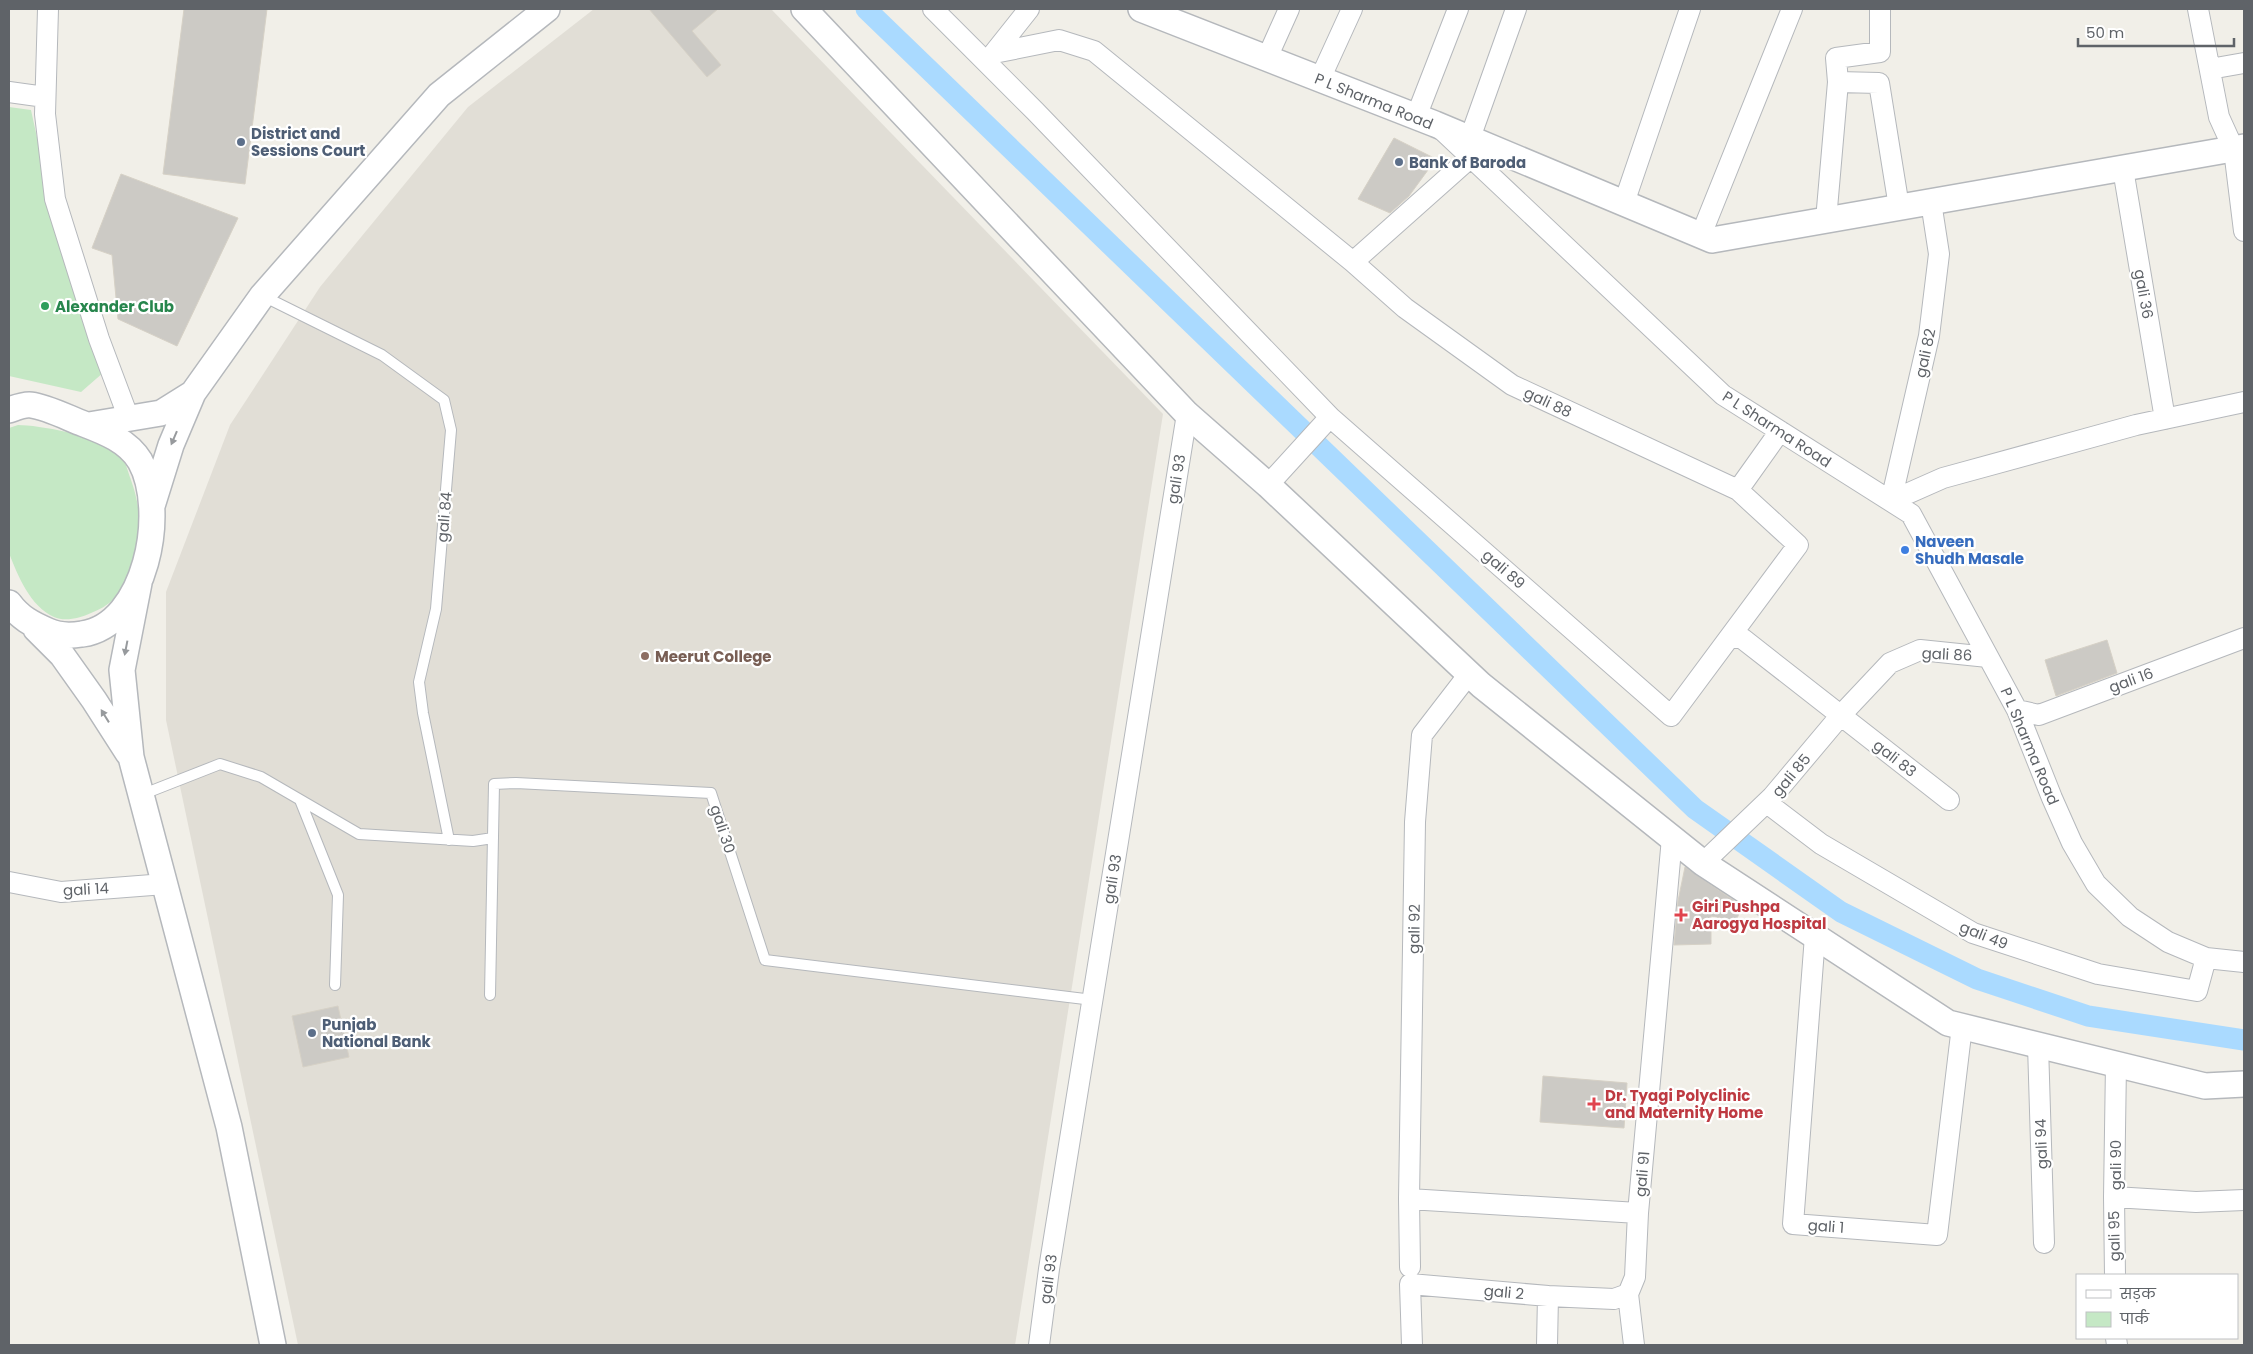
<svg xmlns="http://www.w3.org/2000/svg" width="2253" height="1354" font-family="Poppins,'Noto Sans Devanagari',sans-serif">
<rect width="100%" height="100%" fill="#f1efe8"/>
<path fill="#e1ded6" d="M594,9H771L1163,414L1015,1345H298L166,720V592L230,425L320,287L468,107Z"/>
<path fill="#c5e8c5" d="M9,107L31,110L59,239L104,372L81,392L9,376Z
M18,425C39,425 95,436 113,447C124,454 127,469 131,480C148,527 144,593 91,613C80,618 65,622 54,617C30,606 18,576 9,553V428Z"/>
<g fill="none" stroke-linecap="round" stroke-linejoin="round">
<path stroke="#aadaff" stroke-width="21" d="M866,9L1695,809L1841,912L1977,979L2088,1016L2244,1040"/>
</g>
<path fill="#cccac5" stroke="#d6d1c6" d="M184,9H267L245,184L163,174Z
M649,9H718L692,31L721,65L707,77Z
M1394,138L1436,159L1409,196L1390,213L1358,199Z
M121,174L238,218L177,346L118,319L112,255L92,248Z
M2107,640L2117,673L2056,696L2045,660Z
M1685,867L1742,906L1736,921L1711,916V944L1674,945L1678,901Z
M338,1006L349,1057L303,1067L292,1016Z
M1543,1076L1627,1083L1624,1128L1540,1122Z"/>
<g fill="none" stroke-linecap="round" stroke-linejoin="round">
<g stroke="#b5b8bc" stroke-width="12">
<path id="service" d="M263,296L382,355L444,400L451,430L436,609L419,682L423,713L449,840
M141,795L220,764L261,777L359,834L473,841L493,838
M300,800L338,895L335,985
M490,995L494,784L516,783L711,793L765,960L1093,1000"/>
</g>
<g stroke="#b5b8bc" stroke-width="22">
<path id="minor" d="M48,9L45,114L55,199L99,339L129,419
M933,9L1035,111L1330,417
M2198,9L2219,117L2234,150L2244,231
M994,53L1059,40L1094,51L1353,262L1405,308L1512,385L1738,490L1798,545L1671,716L1330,417L1268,485
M994,53L1029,9
M1267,58L1289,9
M2210,69L2244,63
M1320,79L1352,9
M1838,82L1836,58L1880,52V9
M9,92L45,97
M1416,117L1458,9
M1442,130L1723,395L1911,514L2017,710L2052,798L2072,843L2096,884L2130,917L2168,942L2206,958L2244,962
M1470,138L1516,9
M2123,169L2165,419
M1624,203L1690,9
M1826,220L1838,82L1879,83L1899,207
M1701,235L1792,9
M1353,262L1471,157
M1738,490L1780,431
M1891,501L1943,478L2136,425L2244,402
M1891,501L1929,336L1939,254L1931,202
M1732,636L1743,639L1949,800
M2017,710L2039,715L2244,638
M1767,803L1821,844L1973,933L2098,974L2197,991L2206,958
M1703,863L1772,797L1841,715L1890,663L1920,650L1988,657
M9,882L61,892L165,884
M1815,936L1793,1224L1937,1235L1962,1026
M2038,1045L2044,1243
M2116,1064L2114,1197L2196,1202L2244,1200
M2114,1197L2115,1275
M1409,1199L1415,822L1422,735L1469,674
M1410,1267L1409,1199L1638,1213L1672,838
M1628,1294L1634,1345
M1548,1296L1614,1299L1628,1294L1635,1277L1638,1213
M2116,1338L2117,1345
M1039,1345L1049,1269L1187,414
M1412,1345L1410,1284L1548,1296L1547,1345"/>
</g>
<g stroke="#b5b8bc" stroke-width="28">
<path id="tertiary" d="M804,9L1187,414L1268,485L1481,685L1703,863L1948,1023L2205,1086L2244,1084
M1141,9L1435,124L1712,240L2244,147
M9,410C15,408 24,404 31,405C47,407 68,418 84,424C105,432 128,441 140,461C168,511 146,625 82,634C70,636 59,636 48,631C32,624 20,618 9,603
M89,425L161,413L193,393
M152,506L171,445L193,393L262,296L439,95L547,9
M139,583L122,670L131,757L229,1127L273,1345
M36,629L62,655L94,700L128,753"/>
</g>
<use href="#service" stroke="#fff" stroke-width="10"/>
<use href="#minor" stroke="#fff" stroke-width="20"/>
<use href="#tertiary" stroke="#fff" stroke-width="25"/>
</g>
<defs><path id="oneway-solid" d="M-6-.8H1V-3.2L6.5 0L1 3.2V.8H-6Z" transform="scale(1.25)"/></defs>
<g fill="#979a9d">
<use href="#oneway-solid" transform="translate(174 438) rotate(113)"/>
<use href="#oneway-solid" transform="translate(126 648) rotate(101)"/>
<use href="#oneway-solid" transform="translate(105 716) rotate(-122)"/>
</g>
<g fill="#5c6f8a" stroke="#fff" stroke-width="2">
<circle cx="241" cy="142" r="5"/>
<circle cx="1399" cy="162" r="5"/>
<circle cx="312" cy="1033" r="5"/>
</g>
<circle fill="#2e9e5b" stroke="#fff" stroke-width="2" cx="45" cy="306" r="5"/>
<circle fill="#3f7fe0" stroke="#fff" stroke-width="2" cx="1905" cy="550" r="5"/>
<circle fill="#8d6e63" stroke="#fff" stroke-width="2" cx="645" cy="656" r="5"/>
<g fill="#e0444e" stroke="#fff" stroke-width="2">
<path d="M1678.5 907.5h5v5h5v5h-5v5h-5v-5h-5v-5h5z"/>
<path d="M1591.5 1096.5h5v5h5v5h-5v5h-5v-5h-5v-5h5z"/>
</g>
<g text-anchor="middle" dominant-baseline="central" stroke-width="4.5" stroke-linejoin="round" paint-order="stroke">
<g font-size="15" fill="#5f6368" stroke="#fff">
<text transform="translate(1374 101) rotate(22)">P L Sharma Road</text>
<text transform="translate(2144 294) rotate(80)">gali 36</text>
<text transform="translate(1925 353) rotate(-78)">gali 82</text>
<text transform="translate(1548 402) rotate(25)">gali 88</text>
<text transform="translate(1777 429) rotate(33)">P L Sharma Road</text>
<text transform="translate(1176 479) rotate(-81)">gali 93</text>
<text transform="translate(444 517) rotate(-85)">gali 84</text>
<text transform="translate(1504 569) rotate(41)">gali 89</text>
<text transform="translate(1947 654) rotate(3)">gali 86</text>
<text transform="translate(2131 680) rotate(-20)">gali 16</text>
<text transform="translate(2030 746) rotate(67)">P L Sharma Road</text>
<text transform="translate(1895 758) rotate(38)">gali 83</text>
<text transform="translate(1791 775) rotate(-50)">gali 85</text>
<text transform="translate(723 829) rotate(72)">gali 30</text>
<text transform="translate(1112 879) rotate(-81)">gali 93</text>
<text transform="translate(86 889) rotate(-3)">gali 14</text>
<text transform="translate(1414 929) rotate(-89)">gali 92</text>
<text transform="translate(1984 935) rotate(22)">gali 49</text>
<text transform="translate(2041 1144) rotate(-92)">gali 94</text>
<text transform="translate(2115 1165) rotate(-90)">gali 90</text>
<text transform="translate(1642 1174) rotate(-85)">gali 91</text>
<text transform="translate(1826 1226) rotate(4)">gali 1</text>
<text transform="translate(2114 1236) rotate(-91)">gali 95</text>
<text transform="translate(1048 1279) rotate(-82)">gali 93</text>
<text transform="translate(1504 1292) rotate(5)">gali 2</text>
</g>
<g font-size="15" font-weight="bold" fill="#4e5e75" stroke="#fff" text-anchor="start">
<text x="251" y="133">District and<tspan x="251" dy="17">Sessions Court</tspan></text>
<text x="1409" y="162">Bank of Baroda</text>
<text x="322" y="1024">Punjab<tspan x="322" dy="17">National Bank</tspan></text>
</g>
<g font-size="15" font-weight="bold" fill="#27864d" stroke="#fff" text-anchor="start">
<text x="55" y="306">Alexander Club</text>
</g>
<g font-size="15" font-weight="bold" fill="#366cbe" stroke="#fff" text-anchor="start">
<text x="1915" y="541">Naveen<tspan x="1915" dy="17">Shudh Masale</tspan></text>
</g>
<g font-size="15" font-weight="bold" fill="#785e54" stroke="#fff" text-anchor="start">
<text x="655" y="656">Meerut College</text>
</g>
<g font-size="15" font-weight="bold" fill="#be3a42" stroke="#fff" text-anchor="start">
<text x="1692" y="906">Giri Pushpa<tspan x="1692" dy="17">Aarogya Hospital</tspan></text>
<text x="1605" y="1095">Dr. Tyagi Polyclinic<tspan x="1605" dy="17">and Maternity Home</tspan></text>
</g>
</g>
<rect width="2253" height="1354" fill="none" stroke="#5f6368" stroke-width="20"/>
<rect x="2076" y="1274" width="162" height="65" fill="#ffffff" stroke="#bfc1c3"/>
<rect x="2086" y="1290" width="25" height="8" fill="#ffffff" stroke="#bfc1c3"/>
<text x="2120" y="1299" font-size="15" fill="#5f6368">सड़क</text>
<rect x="2086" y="1312" width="25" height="15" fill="#c5e8c5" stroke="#bfc1c3"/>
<text x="2120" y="1324" font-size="15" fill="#5f6368">पार्क</text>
<path d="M2078 38v8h156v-8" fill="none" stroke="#5f6368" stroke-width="2.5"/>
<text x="2086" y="38" font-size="15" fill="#5f6368" stroke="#ffffff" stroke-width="4" paint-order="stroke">50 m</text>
</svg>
